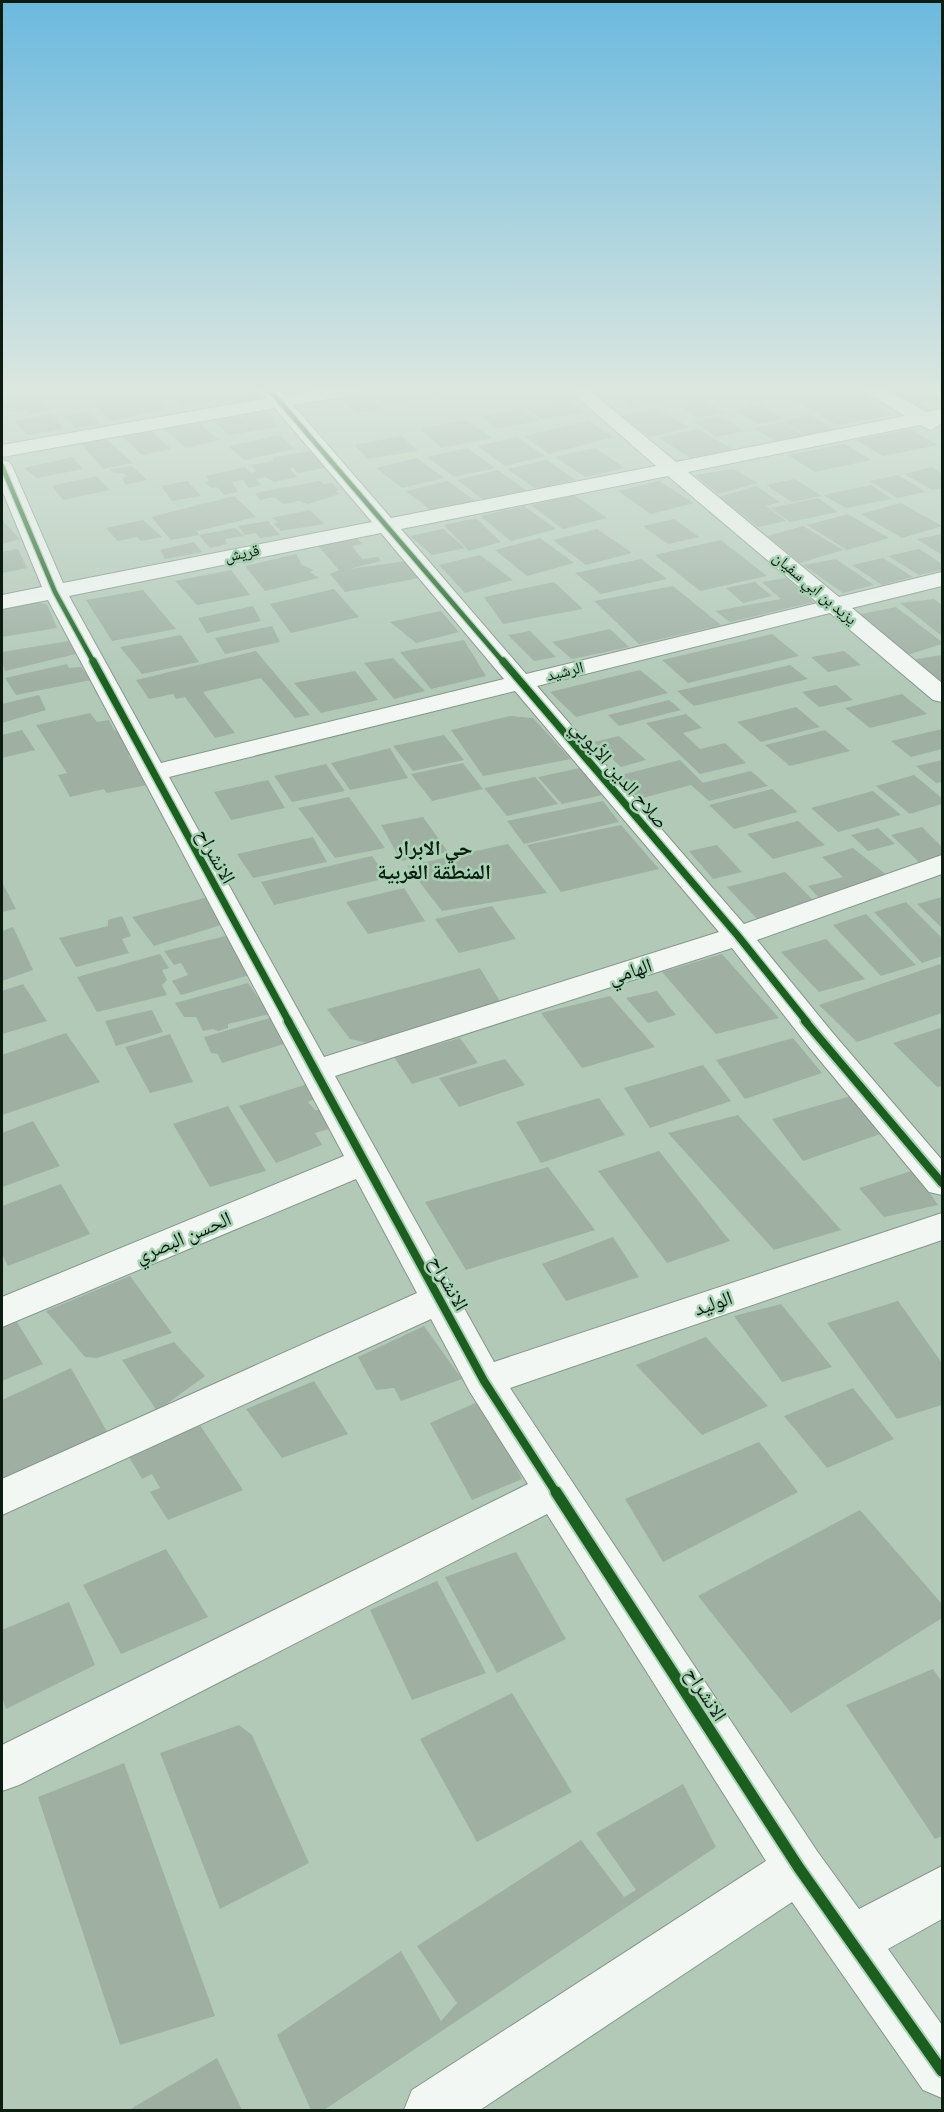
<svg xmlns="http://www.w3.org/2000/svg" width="944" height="2112" font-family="Bitter,'Noto Naskh Arabic',serif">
<rect width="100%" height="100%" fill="#b2c9b8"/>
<path fill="#9fb0a3" d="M2,389H41V390L6,396Z
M76,389H130L133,391L91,400Z
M164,389H200L213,401L184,406Z
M220,389H253L264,398L237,402Z
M398,389H437L443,394L385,405L370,394Z
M652,389L671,399L632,408L603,390Z
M728,389H762L778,398L751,403Z
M778,389H817V390L789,395Z
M849,389L892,415L837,425L794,400Z
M877,389H900L906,392L921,389L926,394L942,398V404L935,401L919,404L930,410L920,412Z
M151,391L171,408L112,421L92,403Z
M28,393H32L36,400L41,399L51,410L30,414L26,410L8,413L2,405V398Z
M364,394L385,409L357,413L338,398Z
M564,399L583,412L541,419L526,408Z
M702,399L725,413L697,418L675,404Z
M761,405L785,419L758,424L734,410Z
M521,408L539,421L496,428L482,417Z
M657,408L689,427L650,437L619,417Z
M257,411L268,413L278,427L229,435L212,419L237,415L243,418L245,416L241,414Z
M89,412L100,425L75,428L69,419L65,420V416Z
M51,414L64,429L27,435L15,421Z
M810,415L834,430L807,436L782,421Z
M721,416L744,431L716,437L693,421Z
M194,419L220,440L186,448L160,426Z
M466,420L492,438L441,448L421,429Z
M588,421L613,437L549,454L524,436Z
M782,422L806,437L778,443L754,428Z
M698,429L732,449L692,459L659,438Z
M911,429L938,445L883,456L856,440Z
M151,431L171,449L142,455L122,436Z
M279,435L295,449L245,460L228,446Z
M103,436L133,463L103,469L79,441Z
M401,436L418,451L367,459L355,445Z
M517,437L545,456L505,466L477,446Z
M845,444L871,460L815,472L788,455Z
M467,448L495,468L454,477L427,457Z
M595,448L625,468L585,477L555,457Z
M310,451L325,468L298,473L293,468L290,469L297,477L274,482L265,477L256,479L262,485L249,488L243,480L232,482L238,492L224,495L217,487L212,488L205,483L209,481L206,476L245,467L251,473L256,471L251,465L273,461V457Z
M72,457L83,469L37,478L24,468Z
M417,458L444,478L402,488L376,468Z
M547,460L576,480L536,489L507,469Z
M132,466L147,480L126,485L122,479L127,476L123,473H114L110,469Z
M932,467L942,474V488L932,490L904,474Z
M733,469L758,483L718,494L695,475Z
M498,470L527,491L485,501L457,480Z
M898,475L926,492L897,498L870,481Z
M96,476L110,490L63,500L52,486Z
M795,479L822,496L792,502L766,485Z
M187,481L201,496L172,501L161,486Z
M320,481L323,484L332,483L339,490L336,491L339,494L308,504L299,501L283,504L274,497L260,500L255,493Z
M448,481L476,502L433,512L406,491Z
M659,481L694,503L651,514L618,491Z
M871,485L892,499L846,508L823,495Z
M756,486L780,502L766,506L786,521L758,527L719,497Z
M574,495L607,518L563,529L531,505Z
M234,496L256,517L197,531L199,535L171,540L151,517Z
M818,498L838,512L790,522L770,508Z
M901,503L942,526L902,538L861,514Z
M524,506L556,529L511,541L480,516Z
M310,510L324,524L281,531L274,524L278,522L271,518Z
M848,514L889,538L847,550L807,525Z
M476,518L501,542L469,551L444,525Z
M674,519L699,537L668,544L643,526Z
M143,520L162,537L141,541L137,537L118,541L106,528Z
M2,521H3L20,539L2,544Z
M268,521L280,535L260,538L255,533L245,535L238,526Z
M803,526L843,550L800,563L767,536Z
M235,528L244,536L225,539L227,544L210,548L199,535Z
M443,529L465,548L432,555L410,536Z
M597,529L632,553L586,565L553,540Z
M351,534L363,544L352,546L362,559L378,557L381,561L349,569L406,561L419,578L345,592L330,574L339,570L314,541Z
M942,534V555L917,539Z
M540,538L574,563L527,576L495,550Z
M721,540L767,576L700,591L655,555Z
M194,542L202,552L165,559L160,550Z
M18,549L27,568L2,573V552Z
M919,549L942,564V570L919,575L888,556Z
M296,554L302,565L314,570L310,572L319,578L265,591L245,566Z
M480,555L513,580L465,593L439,565Z
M883,558L913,577L882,585L852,565Z
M641,559L667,579L601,594L575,573Z
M836,559L874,585L843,593L803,565Z
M231,570L250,595L197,605L175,581Z
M786,578L814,602L730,622L715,611L781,599L762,582Z
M554,582L583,609L503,624L484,597Z
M755,582L772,596L743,603L726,588Z
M673,586L721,625L639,644L594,601Z
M334,589L359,617L291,633L270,604Z
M143,590L176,629L112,641L86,600Z
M934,599L942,605V636L900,603Z
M35,602L47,604L57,628L2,637V608Z
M253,606L261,621L207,633L198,618Z
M896,607L942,642V644L904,656L856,615Z
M441,611L459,632L416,643L390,622Z
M272,626L280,642L225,654L215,638Z
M610,629L629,647L572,659L552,642Z
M530,631L556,657L534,661L508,635Z
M772,634L799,656L688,683L662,660Z
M181,635L199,662L142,674L120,647Z
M464,640L486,676L431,689L400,652Z
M69,641L76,654L5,671L2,662V652Z
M256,651L310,715L295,718L261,678L203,692L235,733L215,738L185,697L176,699L173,694L149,699L136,680Z
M844,651L861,665L828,672L811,657Z
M942,655V686L911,660Z
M393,658L425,691L394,699L364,663Z
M67,664L69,668L81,667L91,680L16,695L5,678Z
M790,665L808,679L694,706L677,691Z
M640,670L668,693L576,717L550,692Z
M355,671L378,700L321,713L294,683Z
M836,685L853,700L819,707L802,692Z
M902,694L927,714L870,728L845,708Z
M39,695L46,710L2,723V704Z
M669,700L681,710L619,726L608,715Z
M796,707L820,727L761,742L737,722Z
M90,713L97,722L109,720L114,730L124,733L135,753L128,755L134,764L143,768L152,784L107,793L104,789L70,797L58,775L67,773L36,725Z
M686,714L702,728L683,733L700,749L725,743L746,763L700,774L646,723Z
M510,716L533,718L571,759L483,776L451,730Z
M942,729V749L911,757L891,741Z
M22,730L35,750L2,758V735Z
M825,730L850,751L790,766L765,745Z
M444,735L464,760L413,771L393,746Z
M619,736L646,760L621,767L594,742Z
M390,748L408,778L350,790L331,763Z
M680,760L703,783L751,771L768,786L709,801L691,785L639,799L617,776Z
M942,760V782L936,783L916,766Z
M463,763L483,789L432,801L411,774Z
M326,764L345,791L292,802L274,776Z
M585,767L607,794L562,804L538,777Z
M914,775L942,798V804L910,814L876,786Z
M535,777L558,804L507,816L484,788Z
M268,780L285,808L231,820L214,792Z
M772,789L798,812L734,829L709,805Z
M873,791L901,815L838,832L811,808Z
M349,797L385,848L335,858L298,808Z
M603,801L619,822L524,844L507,821Z
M423,817L448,852L401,861L381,825Z
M798,821L825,845L773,859L747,834Z
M621,825L659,869L561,892L527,845Z
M922,827L942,847V859L921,864L891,835Z
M878,828L895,844L868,851L851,835Z
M313,837L327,862L253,878L237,854Z
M508,844L547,893L442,911L407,866Z
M717,845L742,872L713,879L689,851Z
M853,848L888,876L823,902L808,886L843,877L822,857Z
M372,856L387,878L274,905L261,882Z
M785,872L813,900L761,923L727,887Z
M2,882L16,909L2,912Z
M404,888L425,921L368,934L346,902Z
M208,897L224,924L154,946L132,917Z
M942,897V928L917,904Z
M906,902L942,938V956L922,963L874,912Z
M492,906L516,939L459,953L435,919Z
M866,914L916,965L881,976L833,925Z
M122,916L131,936L122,939L129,953L76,967L59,938L108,926V920Z
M13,927L33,970L2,981V931Z
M230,935L253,974L181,995L172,981L188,975L181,963L174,965L164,951Z
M826,939L865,979L819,992L781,952Z
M160,954L169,968L162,970L167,980L162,985L167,995L97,1012L77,977Z
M722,954L779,1018L716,1034L662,972Z
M940,964L942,967V1013L857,1042L819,1005Z
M480,968L501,1003L373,1044L350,1039L327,1009Z
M248,983L270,1014L228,1024V1028L218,1031L213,1029L203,1031L196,1017H184L175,1003Z
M23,984L47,1021L2,1034V991Z
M657,991L676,1015L648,1023L626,998Z
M610,996L655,1047L582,1068L541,1013Z
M152,1010L163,1032L116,1046L105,1021Z
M277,1016L287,1043L222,1063L218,1054L211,1053L204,1037Z
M940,1028L942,1030V1086L937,1087L893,1043Z
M66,1033L100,1082L2,1115V1055Z
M170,1034L193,1082L150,1093L125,1047Z
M460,1038L478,1063L412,1084L394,1057Z
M793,1038L822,1073L745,1099L716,1060Z
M505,1059L525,1085L459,1107L439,1078Z
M703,1065L731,1101L650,1128L624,1088Z
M307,1084L315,1099L308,1102L315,1110L324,1111L332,1128L315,1133L322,1145L276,1163L239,1106Z
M851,1096L883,1133L803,1161L772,1119Z
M599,1098L625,1135L541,1163L516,1122Z
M228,1106L266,1171L210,1187L173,1124Z
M738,1115L841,1230L774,1250L668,1133Z
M33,1121L60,1166L2,1187V1133Z
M659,1151L730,1241L667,1263L598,1171Z
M548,1167L595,1230L466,1270L425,1202Z
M914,1170L938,1205L884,1217L859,1188Z
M61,1184L90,1234L8,1266L2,1254V1206Z
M613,1237L639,1277L566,1301L542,1264Z
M130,1276L172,1333L97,1358L85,1357L46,1311Z
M898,1301L942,1363V1405L897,1419L827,1323Z
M781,1304L832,1367L782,1382L734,1316Z
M15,1319L43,1364L2,1381V1325Z
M424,1326L462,1379L401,1401L394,1388L376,1390L358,1357Z
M706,1337L768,1406L702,1435L636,1365Z
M174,1342L205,1376L157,1411L122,1360Z
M71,1368L109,1435L2,1482V1400Z
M314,1381L348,1434L282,1458L246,1409Z
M853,1388L894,1439L827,1468L784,1416Z
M482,1400L522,1479L472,1500L430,1423Z
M198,1422L243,1490L168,1520L150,1492L160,1488L152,1474L142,1479L129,1457Z
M759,1442L798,1492L663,1562L625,1499Z
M860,1510L942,1604V1618L791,1713L698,1596Z
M166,1549L208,1617L121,1654L83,1585Z
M516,1552L566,1639L497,1673L445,1577Z
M437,1581L486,1673L412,1700L370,1610Z
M69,1602L95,1665L6,1709L2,1697V1630Z
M933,1669L942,1682V1836L935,1839L846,1705Z
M512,1693L572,1792L477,1842L420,1739Z
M239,1725L252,1735L309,1863L220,1909L160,1753Z
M124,1763L215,2016L120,2045L38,1797Z
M683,1784L716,1847L324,2110H311L277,2035L401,1951L441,2021L457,2003L417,1946L581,1840L624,1897L636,1890L596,1833Z
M217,2058L242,2110H129Z"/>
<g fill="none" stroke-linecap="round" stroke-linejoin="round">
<g stroke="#85978a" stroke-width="2">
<path id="street" d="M260,389H279L285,395L323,389H362L360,393L353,395L293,405L391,518L656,466L568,389H588L676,462L905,416L867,393L865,389H887L926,412L942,409L941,424L931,430L920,425L688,472L839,597L942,572V586L852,608L942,683V702L933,700L830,613L537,686L744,924L942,855V874L757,940L832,1032L942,1160V1195L929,1192L808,1046L732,948L335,1076L494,1362L942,1213V1240L510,1388L817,1851L859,1909L942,1866V1919L888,1949L942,2025V2098L923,2090L792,1902L480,2110H404L412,2090L766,1861L547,1514L19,1785L2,1791V1745L528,1484L470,1392L431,1319L2,1515V1479L417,1293L356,1179L2,1327V1297L344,1156L48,600L2,609V595L42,587L2,490V460L9,462L12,466L63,583L372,522L275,408L2,457V445L267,398ZM668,476L818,603L526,674L401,529ZM381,533L504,679L161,763L69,596ZM515,691L719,932L324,1057L169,777Z"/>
</g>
<use href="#street" fill="#f3f7f4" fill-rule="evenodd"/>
<g stroke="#a9d2b4" stroke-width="7">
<path id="cycleway-far3" d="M269,389L504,663
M2,466L55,592L94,663"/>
</g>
<g stroke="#a9d2b4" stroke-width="10">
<path id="cycleway-far2" d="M93,661L289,1022
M503,661L738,936L807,1022"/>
</g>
<g stroke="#a9d2b4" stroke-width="12">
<path id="cycleway-far1" d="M288,1021L484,1381L557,1494
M805,1021L942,1183"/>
</g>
<g stroke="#a9d2b4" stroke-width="15">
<path id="cycleway" d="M556,1492L799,1868L942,2071"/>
</g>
<use href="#cycleway-far3" stroke="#1b5e20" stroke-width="4.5"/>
<use href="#cycleway-far2" stroke="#1b5e20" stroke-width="7"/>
<use href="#cycleway-far1" stroke="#1b5e20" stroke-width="8"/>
<use href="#cycleway" stroke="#1b5e20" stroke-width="11"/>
</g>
<linearGradient id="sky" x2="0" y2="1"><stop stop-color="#6bb9de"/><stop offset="0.57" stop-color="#dce7df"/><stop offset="1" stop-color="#dce7df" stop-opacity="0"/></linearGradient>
<rect width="944" height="684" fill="url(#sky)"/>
<g text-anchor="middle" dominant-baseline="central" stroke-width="5" stroke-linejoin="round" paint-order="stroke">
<g font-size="16" fill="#0c1c11" stroke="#a9d2b4">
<text transform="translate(242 553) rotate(-12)">قريش</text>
<text transform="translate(815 588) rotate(40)">يزيد بن ابي سفيان</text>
<text transform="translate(565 671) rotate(-14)">الرشيد</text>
</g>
<g font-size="20" fill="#0c1c11" stroke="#a9d2b4">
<text transform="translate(620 774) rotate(49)">صلاح الدين الأيوبي</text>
<text transform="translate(216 856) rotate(61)">الانشراح</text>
<text transform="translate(630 971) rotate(-18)">الهامي</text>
<text transform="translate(183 1237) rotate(-23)">الحسن البصري</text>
<text transform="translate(449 1283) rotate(61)">الانشراح</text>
<text transform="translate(713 1303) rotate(-19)">الوليد</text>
<text transform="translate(706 1694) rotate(57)">الانشراح</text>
</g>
<g font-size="21" font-weight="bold" fill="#0c1c11" stroke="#a9d2b4">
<text x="434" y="848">حي الابرار<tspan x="434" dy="24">المنطقة الغربية</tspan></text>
</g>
</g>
<rect width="944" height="2112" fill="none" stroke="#0c1c11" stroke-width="6"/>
</svg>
